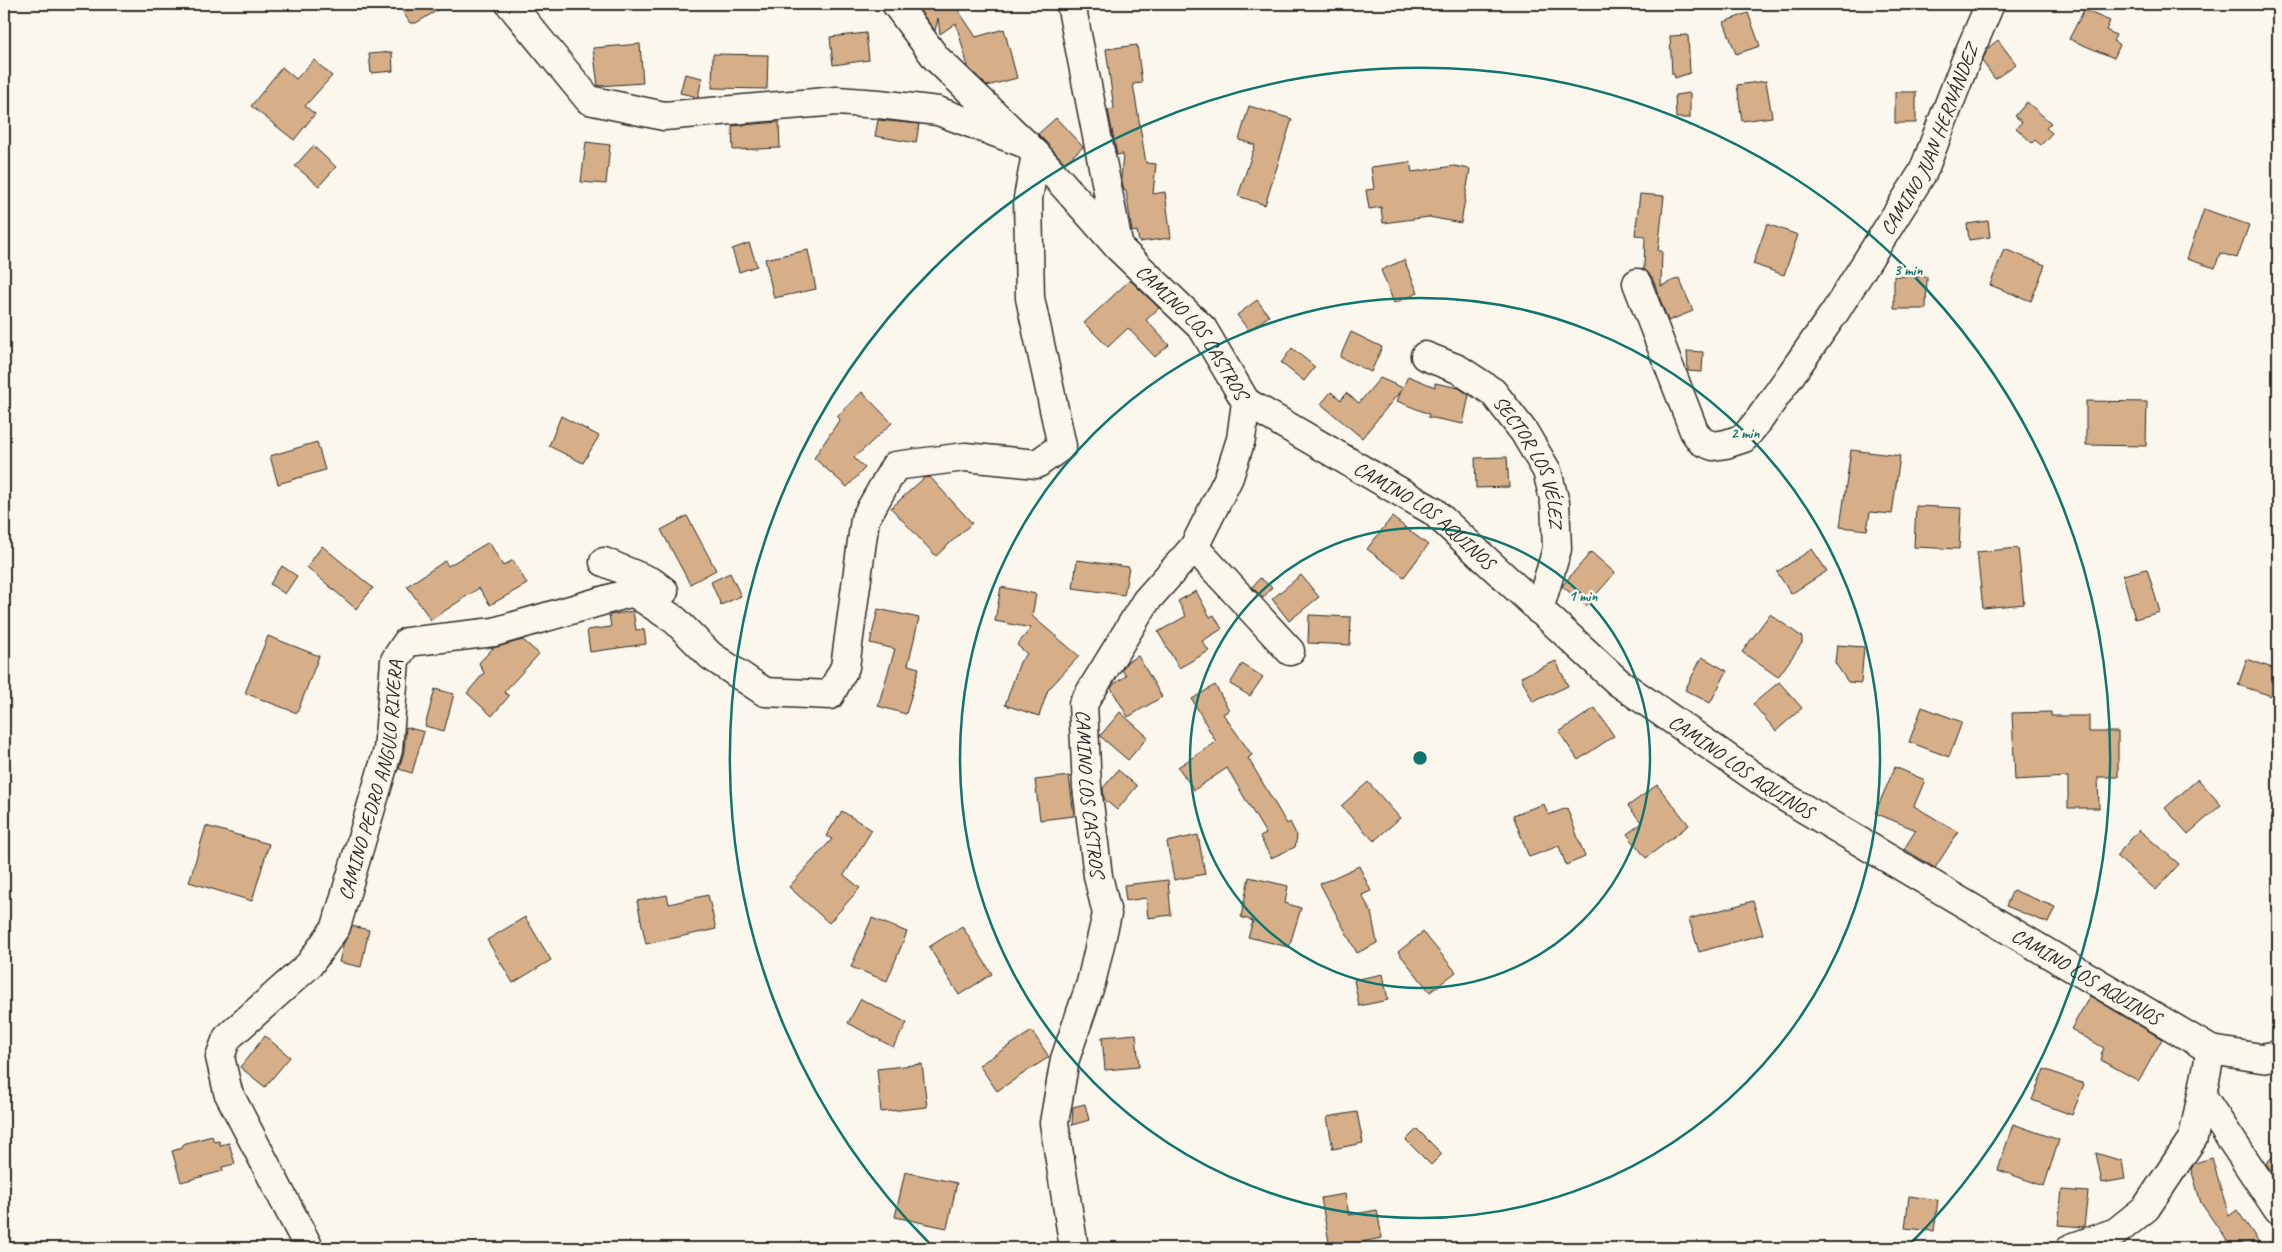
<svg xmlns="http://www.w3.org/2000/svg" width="2282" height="1252" font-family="Caveat,sans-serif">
<rect width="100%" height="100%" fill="#fbf7ec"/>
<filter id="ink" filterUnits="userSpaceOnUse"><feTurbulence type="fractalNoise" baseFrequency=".02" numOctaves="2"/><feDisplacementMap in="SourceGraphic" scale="10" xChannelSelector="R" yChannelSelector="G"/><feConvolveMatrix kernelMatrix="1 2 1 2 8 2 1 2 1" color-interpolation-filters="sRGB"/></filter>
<g filter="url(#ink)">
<path fill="#d6ae88" stroke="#2b2b2b" d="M398,4H448L416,23H410Z
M915,4H954L976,37L1004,29L1017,78L987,86L968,67L956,23L940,34L938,18L935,31Z
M2084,10L2110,21L2106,30L2116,35L2113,41L2120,45L2114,58L2069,39Z
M1748,13L1760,46L1736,54L1724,22Z
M866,33L869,60L833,65L830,37Z
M1688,35L1690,73L1675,78L1674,74H1672L1670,36Z
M1998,40L2016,64L1995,79L1982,61L1988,48Z
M640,44L643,83L598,86L593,48Z
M1137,45L1142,83L1133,84L1146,163L1156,164L1153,194L1165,192L1171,238L1139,242L1137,231L1132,232L1126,191L1124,190L1121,177L1123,154L1117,155L1108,110L1114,109L1106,49Z
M392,52L393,71L371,73L369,54Z
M713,54L768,55L767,89L712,88Z
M314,60L332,76L305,106L315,114L294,140L251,106L282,67L296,79Z
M685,74L702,78L698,97L680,93Z
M1766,81L1772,117L1742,121L1737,85Z
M1895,92H1916V123H1895Z
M1690,93V118H1676L1675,95Z
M2027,102L2051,123L2046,128L2052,133L2041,145L2035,140L2032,143L2016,128L2022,122L2015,116Z
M1249,106L1292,119L1265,205L1238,196L1255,145L1239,140Z
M1056,118L1083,147L1065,163L1038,134Z
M878,120L919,124L916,143L875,136Z
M779,122L780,148L733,150L732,126Z
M586,142L610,145L606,184L581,182Z
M313,146L336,167L319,186L295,166Z
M1410,162L1412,172L1454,166L1470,169L1461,223L1429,217L1383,223L1381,207L1369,209L1366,190L1374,189L1371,167Z
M1640,194L1664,196L1658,251H1662L1661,286L1679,278L1693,311L1668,321L1652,277L1644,269L1645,236L1635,235Z
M2204,209L2249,225L2237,258L2220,253L2215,268L2187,259Z
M1988,221L1990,237L1969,240L1967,224Z
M1767,224L1798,235L1784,275L1753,264Z
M749,243L757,266L739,272L732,249Z
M2004,249L2045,265L2031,301L1990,285Z
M808,250L816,289L774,298L765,259Z
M1404,260L1418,293L1394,303L1381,270Z
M1894,276L1927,277L1926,309H1894Z
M1130,280L1159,308L1146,320L1169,345L1155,357L1128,328L1108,347L1084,323Z
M1257,300L1269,316L1249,331L1237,315Z
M1351,332L1382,347L1371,372L1340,357Z
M1292,348L1315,367L1304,381L1281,363Z
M1687,351L1703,352L1702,372L1688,371Z
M1408,376L1435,387V383L1459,388L1469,395L1463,424L1428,417L1429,414L1397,401L1402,389L1362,438L1321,404L1331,392L1341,400L1346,393L1359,403L1380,378L1403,388Z
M862,392L892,423L854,458L865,468L847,487L814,458L840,419L837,416Z
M2086,401L2147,402L2146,446L2086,445Z
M561,416L599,436L583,463L549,446Z
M317,442L325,470L278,484L270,456Z
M1851,450L1900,456L1892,514L1870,512L1867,530L1840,527Z
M1507,457L1509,487L1476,488L1475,458Z
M930,477L972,523L936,556L891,508L924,478Z
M1916,506L1961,508L1959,549L1914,547Z
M687,516L716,570L690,584L661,530Z
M1392,517L1428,545L1404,577L1367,549Z
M489,542L503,566L513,560L527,584L490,605L479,588L431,620L407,586L445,561L448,566Z
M322,546L373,588L356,609L307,567Z
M2018,548L2024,604L1983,608L1977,552Z
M1812,549L1827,571L1791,594L1777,572Z
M1591,552L1615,573L1586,606L1562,586Z
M1077,560L1129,567L1124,595L1073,588Z
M282,566L297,576L285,594L270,584Z
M2147,569L2160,612L2135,619L2123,575Z
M730,573L741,596L721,605L711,582Z
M1301,575L1319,597L1289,621L1272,599Z
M1260,578L1272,587L1263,598L1252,587Z
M1001,587L1036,594L1032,616L1079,656L1048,690L1039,716L1005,705L1020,662L1027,654L1017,645L1031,628L995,621Z
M1196,591L1210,617L1214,615L1222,629L1202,641L1209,651L1179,668L1158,632L1186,616L1178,601Z
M878,609L919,618L908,665L919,668L906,714L878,706L895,649L870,643Z
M633,611L636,630L644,629L646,644L590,652L587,630L611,627L609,615Z
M1770,614L1802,637V643L1778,677L1742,652Z
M1309,615L1351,617L1350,645L1308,643Z
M268,636L319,656L297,713L245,693Z
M523,640L539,654L504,692L509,696L492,716L467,693L484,673L479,663L493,648Z
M1837,645L1864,647L1861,683L1848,682L1835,663Z
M1138,656L1162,697L1128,717L1111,688L1114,684L1126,676L1122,670L1127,662Z
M1702,657L1727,671L1710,703L1685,690Z
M2247,659L2278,670V698L2238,685Z
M1556,661L1568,686L1533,702L1521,677Z
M1242,664L1263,677L1250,696L1230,684Z
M1779,682L1802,708L1776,731L1753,704Z
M1215,685L1229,710L1223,714L1252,755L1248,758L1287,824L1290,822L1297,836L1295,847L1271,858L1260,837L1266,834L1227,768L1194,790L1178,767L1216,742L1192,699Z
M435,689L454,694L444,731L425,726Z
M1922,707L1962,722L1949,757L1909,742Z
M1595,708L1614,736L1578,760L1559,732Z
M1120,712L1148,737L1128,760L1100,736Z
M2051,712V716H2089V732H2118V777H2098L2099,808H2068V777L2015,780L2012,713Z
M406,727L424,732L412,773L399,769L404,751Z
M1895,767L1925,780L1914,806L1958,832L1935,868L1904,849L1916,830L1875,813Z
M1118,770L1137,786L1117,810L1104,799L1103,788Z
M1069,776L1074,816L1040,820L1035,780Z
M2198,779L2221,805L2188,834L2165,808Z
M1368,782L1400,818L1374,841L1341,806Z
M1657,785L1689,825L1646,858L1627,834L1642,823L1628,806Z
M1544,804L1548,815L1567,808L1585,857L1566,865L1559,846L1529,857L1513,815Z
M842,811L872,830L844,875L860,888L829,923L789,887L832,839L826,836Z
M206,826L269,844L252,901L189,882Z
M2139,830L2179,864L2156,890L2116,856Z
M1198,835L1205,874L1174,880L1167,842Z
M1359,866L1371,891L1362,895L1371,912L1377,943L1357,953L1320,884Z
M1249,877L1288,886L1285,903L1301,908L1289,947L1248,937L1253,921L1241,917Z
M1168,880L1171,915L1148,918L1146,898L1126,901L1124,885Z
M2013,890L2055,907L2048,923L2006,906Z
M667,895L669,904L708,895L716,929L646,944L637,901Z
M1753,901L1763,934L1699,952L1689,919Z
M525,917L551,960L513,983L487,940Z
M872,918L907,932L887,981L851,967Z
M352,926L369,930L361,967L339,962L343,945Z
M962,926L992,974L959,995L929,947Z
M1423,932L1456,972L1430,992L1398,952Z
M1383,974L1388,1000L1359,1006L1354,980Z
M2090,996L2162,1039L2139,1081L2101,1060V1054L2104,1048L2071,1029Z
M861,999L907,1023L893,1047L848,1023Z
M1032,1031L1049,1057L997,1091L979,1065Z
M1136,1034L1139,1067L1105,1070L1102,1037Z
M265,1036L290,1057L265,1087L240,1067Z
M922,1064L927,1107L881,1112L877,1069Z
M2044,1069L2084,1084L2072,1115L2032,1100Z
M1085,1104L1089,1120L1072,1125L1073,1107Z
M1357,1112L1363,1143L1333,1149L1327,1117Z
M2013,1124L2059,1140L2044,1186L1998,1170Z
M1417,1129L1442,1154L1431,1165L1406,1140Z
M212,1136L214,1142L219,1141L220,1145L229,1143L235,1164L222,1167L223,1171L181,1182L172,1151L182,1148V1145L186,1143Z
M2278,1151V1182L2266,1163Z
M2096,1153L2122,1161L2125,1179L2102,1183Z
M2212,1158L2229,1216L2237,1210L2263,1248H2232L2201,1203L2191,1169L2195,1163Z
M905,1172L957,1183L947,1228L895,1217Z
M2062,1190L2088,1192L2084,1227L2058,1225Z
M1345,1194L1349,1215L1377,1210L1382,1238L1330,1248L1321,1198Z
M1909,1196L1938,1200L1934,1231L1905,1228Z"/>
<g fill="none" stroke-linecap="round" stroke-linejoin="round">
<g stroke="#2b2b2b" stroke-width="31">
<g id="minor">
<path d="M510,4L589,100L664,116L837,101L879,104L938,111L1026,144"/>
<path d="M896,4L936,58L1036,154L1118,247"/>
<path id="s1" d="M1071,4L1119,248L1203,329L1246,402L1241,439L1229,477L1194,547L1146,601L1083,704L1087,787L1098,876L1107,914L1091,983L1065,1059L1054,1123L1074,1248"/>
<path id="s2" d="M1637,283L1694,431L1701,441L1713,446L1726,444L1744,438L1759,420L1835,312L1923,172L1966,60L1990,4"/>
<path id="s3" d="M1425,356L1458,369L1493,392L1524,432L1547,471L1555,503L1557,549L1539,610"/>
<path id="s4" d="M1246,402L1433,511L1618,682L1778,793L2211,1050L2261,1058L2278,1055"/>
<path d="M1194,547L1290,651"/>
<path d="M604,562L652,582L664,591"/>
<path d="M2202,1096L2278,1210"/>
<path id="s5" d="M309,1248L228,1092L220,1057L227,1038L309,965L336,927L388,750L395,660L407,642L494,632L633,592L675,620L711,656L765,692L830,695L845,667L865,519L895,466L965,457L1037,464L1062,446L1030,298L1028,198L1036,154"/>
<path d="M2071,1248L2116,1232L2146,1208L2193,1138L2211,1050"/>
</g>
</g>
<use href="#minor" stroke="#fbf7ec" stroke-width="28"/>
</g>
</g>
<g fill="none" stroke="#0f766e" stroke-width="2.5">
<circle cx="1420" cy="758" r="230"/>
<circle cx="1420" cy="758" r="460"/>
<path d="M932 1246A690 690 0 1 1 1908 1246"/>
</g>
<g text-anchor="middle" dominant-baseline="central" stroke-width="5" stroke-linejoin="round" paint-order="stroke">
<g font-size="20" fill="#2b2b2b" stroke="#fbf7ec">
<text stroke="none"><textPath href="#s2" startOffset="569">CAMINO JUAN HERNÁNDEZ</textPath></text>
<text stroke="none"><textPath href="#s1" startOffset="361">CAMINO LOS CASTROS</textPath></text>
<text stroke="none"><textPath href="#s3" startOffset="158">SECTOR LOS VÉLEZ</textPath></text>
<text stroke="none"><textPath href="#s4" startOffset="212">CAMINO LOS AQUINOS</textPath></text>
<text stroke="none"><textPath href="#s4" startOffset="618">CAMINO LOS AQUINOS</textPath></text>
<text stroke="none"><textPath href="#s5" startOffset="540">CAMINO PEDRO ANGULO RIVERA</textPath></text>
<text stroke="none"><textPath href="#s1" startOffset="888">CAMINO LOS CASTROS</textPath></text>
<text stroke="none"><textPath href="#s4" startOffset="1022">CAMINO LOS AQUINOS</textPath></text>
</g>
</g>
<circle cx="1420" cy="758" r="8" fill="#0f766e" stroke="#fbf7ec" stroke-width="2.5"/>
<g font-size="15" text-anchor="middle" font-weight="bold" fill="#0f766e" stroke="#fbf7ec" stroke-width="5" stroke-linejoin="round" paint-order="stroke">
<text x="1908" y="275">3 min</text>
<text x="1745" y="438">2 min</text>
<text x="1583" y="601">1 min</text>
</g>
<rect width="2282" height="1252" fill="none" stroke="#fbf7ec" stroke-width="20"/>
<rect x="10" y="10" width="2262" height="1232" fill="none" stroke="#2b2b2b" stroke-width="2" filter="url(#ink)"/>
</svg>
